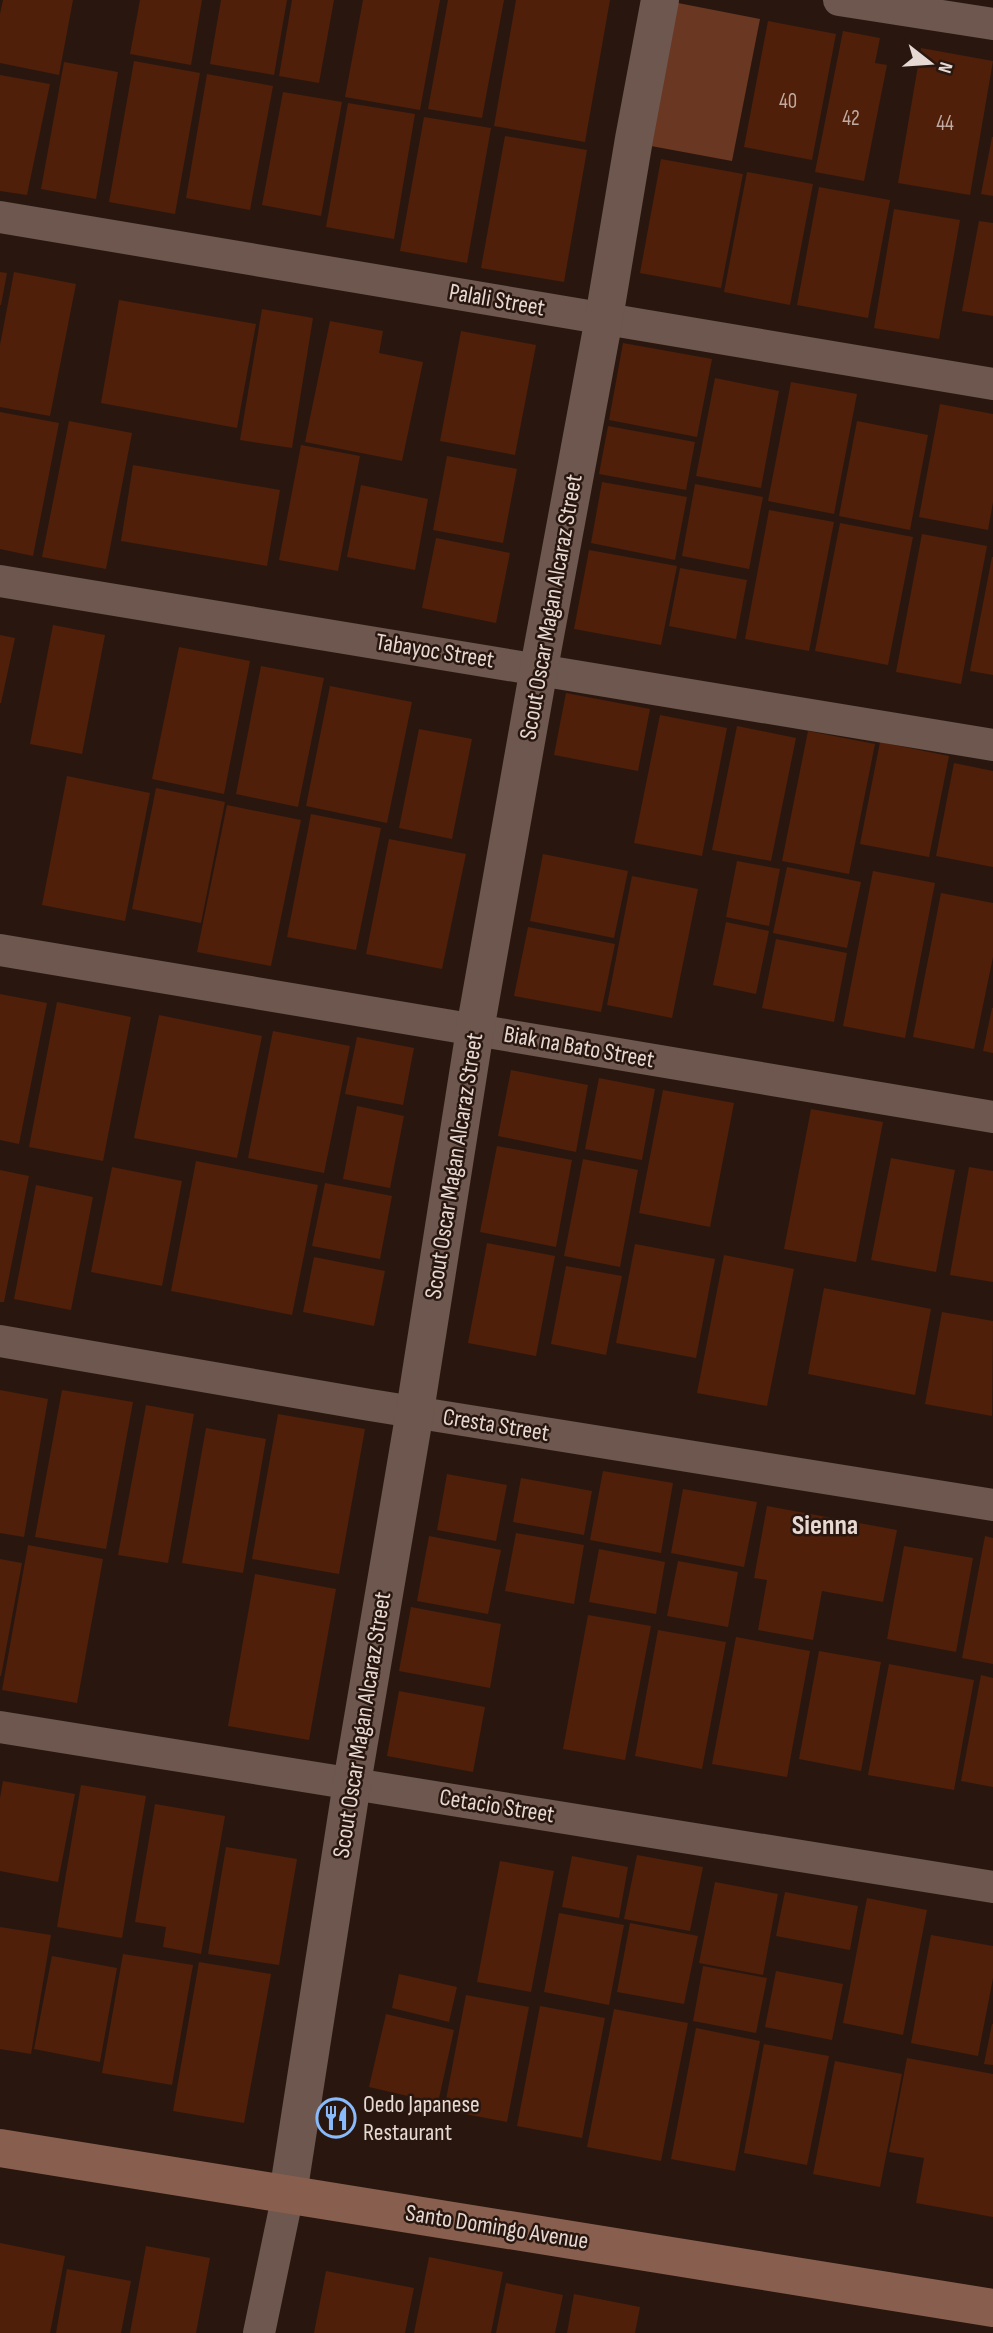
<svg xmlns="http://www.w3.org/2000/svg" width="993" height="2333" font-family="'Sofia Sans Condensed',sans-serif">
<rect width="100%" height="100%" fill="#29170f"/>
<path fill="#6a3722" d="M678,3L760,19L732,161L651,146Z"/>
<path fill="#4f1f09" d="M3,0H73L59,75L0,63V14Z
M140,0H202L191,65L130,54Z
M221,0H287L274,75L210,64Z
M292,0H334L319,83L279,76Z
M363,0H440L420,110L345,97Z
M448,0H504L482,118L428,109Z
M516,0H610L585,142L494,126Z
M768,21L836,34L812,160L744,147Z
M843,31L880,38L875,63L887,65L864,181L815,172Z
M921,48L993,61L970,195L898,183Z
M134,61L200,73L175,214L109,202Z
M64,62L118,72L96,199L41,189Z
M207,74L273,86L250,210L186,198Z
M0,75L50,84L27,195L0,191Z
M283,92L342,102L321,216L262,205Z
M348,103L415,114L394,239L326,227Z
M424,117L491,128L467,263L400,251Z
M505,136L587,150L564,282L481,268Z
M992,137H993V196L981,194Z
M661,159L743,174L721,288L640,273Z
M747,172L813,184L790,305L724,292Z
M819,187L890,200L868,318L797,305Z
M894,209L960,220L939,339L874,328Z
M979,221L993,223V316L962,311Z
M0,272L7,273L1,305H0Z
M14,272L76,284L50,416L0,407V345Z
M119,300L256,324L237,428L101,403Z
M262,309L313,318L292,448L240,440Z
M330,321L383,331L379,353L423,362L402,461L305,442Z
M461,331L536,345L515,455L440,441Z
M623,343L712,359L697,437L609,420Z
M715,378L779,391L761,488L696,476Z
M791,382L857,394L834,514L768,501Z
M940,404L993,414V502L988,530L919,517Z
M0,412L59,423L33,556L0,549Z
M69,421L132,433L106,569L42,557Z
M857,421L928,435L910,530L839,516Z
M608,426L695,442L686,490L599,474Z
M301,445L360,456L338,571L279,560Z
M447,456L517,469L503,543L433,530Z
M133,465L280,490L267,566L121,541Z
M602,482L687,497L675,560L591,543Z
M695,484L763,497L749,569L682,556Z
M361,485L428,499L415,570L347,557Z
M769,510L834,522L809,651L745,639Z
M840,523L913,537L888,665L815,651Z
M922,534L987,546L961,684L896,672Z
M436,538L510,553L496,623L422,608Z
M589,550L677,566L661,645L574,629Z
M992,557H993V675L970,671Z
M680,568L747,580L736,639L669,626Z
M53,625L105,635L82,754L30,744Z
M0,635L15,638L1,703H0Z
M179,647L250,661L224,794L152,779Z
M261,666L324,678L298,807L236,794Z
M330,686L412,702L387,823L306,806Z
M566,693L650,709L638,771L554,755Z
M660,715L727,728L702,856L634,843Z
M737,726L796,738L771,861L712,850Z
M419,729L472,739L452,839L399,828Z
M808,731L875,744L849,874L782,861Z
M880,742L949,756L929,857L860,844Z
M954,763L993,771V867L936,856Z
M67,776L150,793L125,921L42,905Z
M156,788L225,802L201,923L132,909Z
M227,805L301,820L271,966L197,952Z
M311,814L381,828L356,950L287,937Z
M389,839L466,854L442,969L366,954Z
M543,854L628,871L614,938L530,921Z
M737,861L780,869L769,926L726,917Z
M787,867L861,882L847,948L773,933Z
M873,871L935,883L905,1038L843,1026Z
M632,876L698,889L672,1018L607,1005Z
M941,893L993,903V957L974,1049L913,1037Z
M726,922L769,931L756,994L713,985Z
M528,927L615,944L601,1012L514,996Z
M776,939L847,953L834,1022L762,1008Z
M0,994L47,1003L19,1144L0,1140Z
M57,1002L131,1017L103,1161L29,1147Z
M992,1008H993V1053L983,1051Z
M159,1015L262,1036L237,1158L134,1138Z
M273,1031L350,1046L324,1173L248,1158Z
M357,1037L414,1048L403,1105L345,1094Z
M511,1070L588,1085L576,1152L498,1136Z
M599,1078L655,1089L642,1160L585,1149Z
M663,1090L734,1103L710,1227L639,1213Z
M357,1106L404,1116L390,1188L343,1179Z
M811,1109L883,1122L856,1262L784,1249Z
M497,1146L572,1160L556,1247L480,1232Z
M891,1158L955,1170L936,1272L871,1260Z
M583,1159L638,1170L620,1267L564,1256Z
M196,1161L318,1185L292,1315L171,1291Z
M112,1167L182,1181L162,1286L91,1272Z
M969,1167L993,1171V1282L950,1275Z
M0,1170L29,1176L4,1302H0Z
M325,1183L392,1196L380,1259L312,1246Z
M36,1185L93,1197L71,1310L14,1299Z
M487,1243L555,1256L536,1356L468,1343Z
M635,1244L715,1259L696,1358L616,1343Z
M724,1255L794,1269L767,1406L697,1393Z
M314,1257L385,1271L374,1326L303,1312Z
M566,1266L622,1276L606,1355L551,1344Z
M824,1288L931,1309L915,1395L808,1374Z
M942,1312L993,1321L992,1416L925,1404Z
M0,1390L48,1399L24,1537L0,1533Z
M62,1390L133,1402L106,1549L35,1537Z
M146,1405L194,1414L168,1563L118,1555Z
M278,1414L365,1429L339,1574L252,1559Z
M206,1428L266,1439L243,1573L182,1563Z
M603,1471L673,1483L661,1553L590,1540Z
M447,1474L507,1485L496,1541L437,1530Z
M521,1478L592,1491L584,1535L513,1522Z
M683,1489L757,1502L744,1567L671,1553Z
M767,1506L897,1530L883,1602L822,1591L813,1640L758,1630L767,1580L754,1578Z
M516,1533L584,1545L574,1604L505,1591Z
M429,1536L501,1550L488,1614L417,1601Z
M985,1536L993,1538V1664L962,1658Z
M28,1545L103,1559L77,1703L2,1690Z
M904,1546L973,1558L956,1652L887,1639Z
M599,1549L665,1562L656,1614L589,1602Z
M0,1559L22,1563L1,1676H0Z
M678,1561L738,1572L728,1627L667,1616Z
M255,1574L336,1589L309,1740L228,1726Z
M411,1607L501,1624L490,1688L399,1671Z
M588,1615L651,1626L625,1760L563,1749Z
M658,1630L726,1642L702,1769L635,1756Z
M736,1637L810,1651L787,1777L712,1764Z
M819,1651L881,1662L861,1771L799,1759Z
M889,1664L974,1680L954,1790L868,1775Z
M981,1675L993,1678V1787L961,1781Z
M399,1691L485,1707L473,1772L387,1756Z
M3,1781L75,1794L58,1882L0,1871V1798Z
M81,1785L146,1796L122,1938L57,1927Z
M155,1804L225,1816L201,1954L163,1947L166,1927L135,1922Z
M226,1847L297,1859L279,1965L208,1954Z
M637,1855L703,1867L690,1931L624,1919Z
M572,1856L628,1867L619,1918L562,1907Z
M500,1861L554,1871L531,1992L477,1982Z
M715,1882L778,1894L763,1975L699,1963Z
M785,1892L858,1906L850,1950L776,1936Z
M867,1898L927,1910L903,2035L843,2023Z
M559,1913L624,1925L609,2005L544,1992Z
M630,1923L698,1936L684,2004L617,1992Z
M0,1927L51,1935L31,2054L0,2049Z
M931,1935L993,1946V1978L978,2056L911,2043Z
M123,1954L193,1965L172,2085L102,2073Z
M52,1956L117,1968L100,2062L34,2049Z
M199,1962L271,1974L244,2123L173,2111Z
M703,1966L767,1978L756,2033L693,2021Z
M776,1971L843,1984L832,2040L765,2027Z
M399,1974L457,1987L449,2022L392,2008Z
M466,1995L529,2007L507,2122L444,2110Z
M540,2006L605,2018L582,2138L517,2126Z
M614,2009L688,2023L661,2161L587,2147Z
M386,2014L454,2030L438,2103L369,2087Z
M992,2024H993V2065L984,2064Z
M696,2028L760,2041L735,2171L671,2159Z
M764,2044L829,2056L807,2165L744,2153Z
M907,2058L993,2074V2217L916,2203L924,2158L889,2152Z
M835,2061L902,2074L880,2187L813,2174Z
M0,2243L65,2256L50,2333H0Z
M146,2246L210,2258L196,2333H130Z
M429,2257L503,2272L491,2333H414Z
M67,2269L131,2281L121,2333H56Z
M326,2271L414,2288L405,2333H314Z
M506,2283L563,2295L555,2333H496Z
M574,2294L640,2307L635,2333H567Z"/>
<g fill="none" stroke-linecap="round" stroke-linejoin="round">
<path stroke="#6d574e" stroke-width="32" d="M839,0L993,24
M0,217L993,384
M0,581L993,745
M0,950L993,1117
M0,1341L370,1405L993,1505
M0,1727L993,1887
M259,2333L288,2194"/>
<path stroke="#6d574e" stroke-width="38" d="M288,2194L352,1783L415,1411L475,1030L539,668L604,318L634,139L660,0"/>
<path stroke="#885f4e" stroke-width="38" d="M0,2148L993,2308"/>
</g>
<defs>
<g id="restaurant-ring" transform="scale(2.0125)"><circle r="9.5" fill="#29170f" stroke="#88bafc" stroke-width="1.5"/><path d="M-5-6h1v4h1v-4h1v4h1v-4h1v5L-1.5 .5V6h-2V.5L-5-1ZM5-6V6H3V1.5H1.5Q1.5-4 5-6Z" fill="#88bafc"/></g>
</defs>
<g fill-rule="evenodd">
<use href="#restaurant-ring" x="336" y="2118"/>
</g>
<g text-anchor="middle" dominant-baseline="central" stroke-width="5" stroke-linejoin="round" paint-order="stroke">
<g font-size="21" fill="#c0aaa1">
<text x="788" y="101">40</text>
<text x="851" y="118">42</text>
<text x="945" y="123">44</text>
</g>
<g font-size="24" fill="#e6d9d4" stroke="#29170f">
<text transform="translate(497 300) rotate(10)">Palali Street</text>
<text transform="translate(551 607) rotate(-80)">Scout Oscar Magan Alcaraz Street</text>
<text transform="translate(435 651) rotate(9)">Tabayoc Street</text>
<text transform="translate(579 1047) rotate(10)">Biak na Bato Street</text>
<text transform="translate(454 1166) rotate(-81)">Scout Oscar Magan Alcaraz Street</text>
<text transform="translate(496 1425) rotate(9)">Cresta Street</text>
<text transform="translate(362 1725) rotate(-81)">Scout Oscar Magan Alcaraz Street</text>
<text transform="translate(497 1806) rotate(9)">Cetacio Street</text>
<text transform="translate(497 2227) rotate(9)">Santo Domingo Avenue</text>
</g>
<g font-size="24" fill="#e6d9d4" stroke="#29170f" text-anchor="start">
<text x="363" y="2104">Oedo Japanese<tspan x="363" dy="28">Restaurant</tspan></text>
</g>
<g font-size="28" font-weight="bold" fill="#e6d9d4" stroke="#29170f">
<text x="825" y="1525">Sienna</text>
</g>
</g>
<g transform="translate(930 63) rotate(107)" stroke="#29170f" stroke-width="5" paint-order="stroke">
<path d="M0-5L12 26L0 18L-12 26Z" fill="#e6d9d4"/>
<text y="-10" font-size="19" font-weight="bold" text-anchor="middle" fill="#e6d9d4">N</text>
</g>
</svg>
